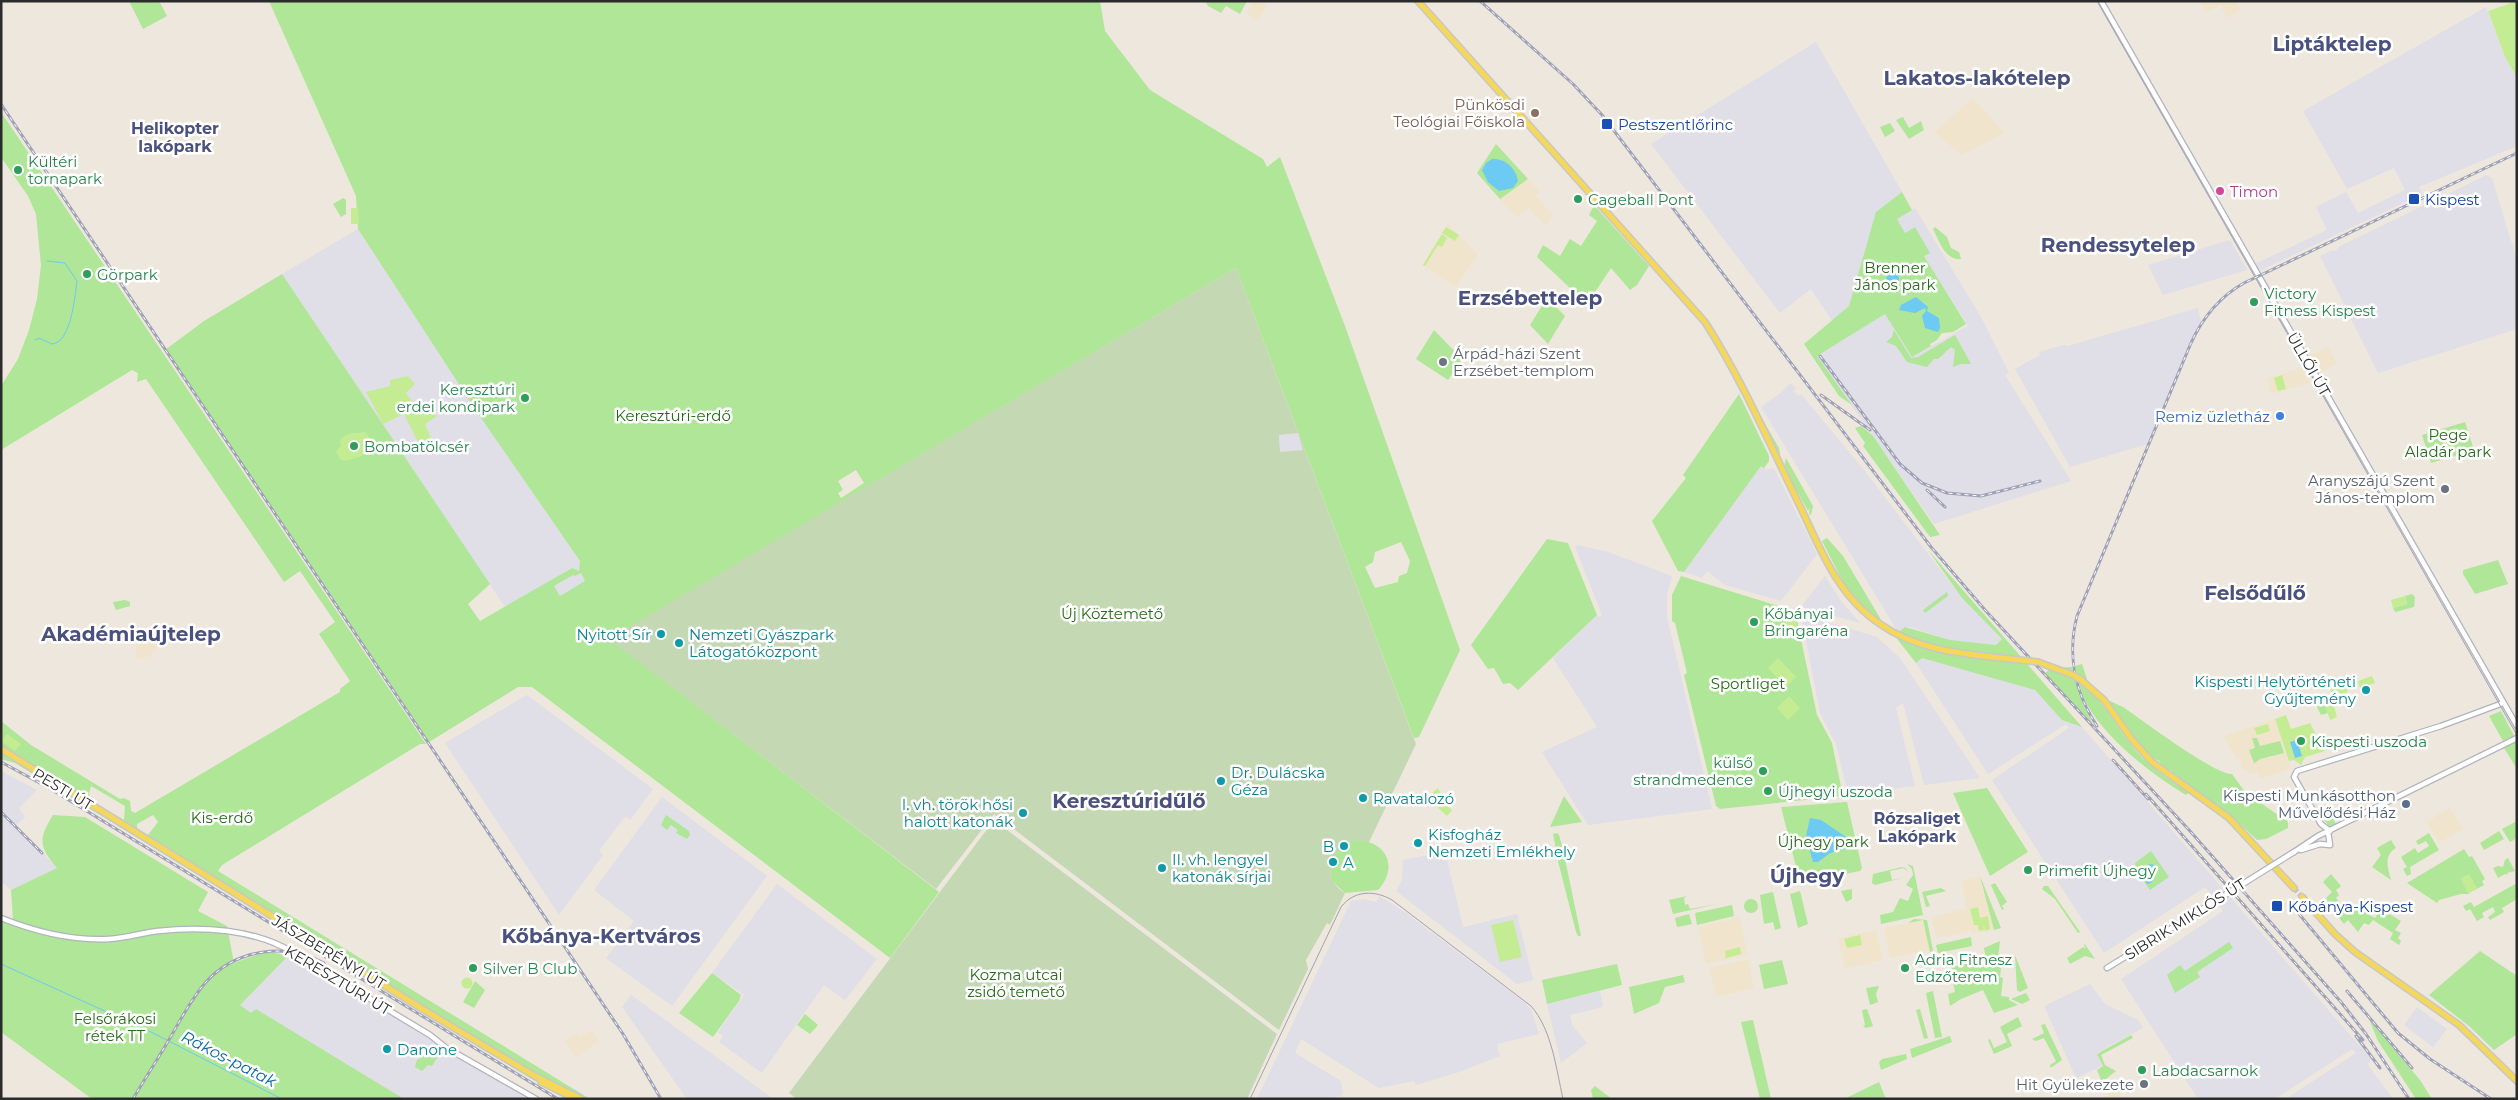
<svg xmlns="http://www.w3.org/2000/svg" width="2518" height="1100" font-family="Montserrat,sans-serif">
<rect width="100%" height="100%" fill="#eee7dd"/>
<path fill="#e0dee6" d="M2486,7L2505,57L2517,78V146L2419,187L2422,194L2259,271L2255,264L2327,230L2316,207L2346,192L2358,213L2405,190L2394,168L2347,189L2303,111Z
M1816,42L1902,192L1876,212L1849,306L1833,322L1811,289L1780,313L1651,144Z
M2487,175L2492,178L2517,261V329L2378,373L2320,256L2332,250L2335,251L2340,246Z
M1915,208L1981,317L2009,373L2005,375L2071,481L1934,524L1817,356L1885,314L1912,357L1968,326L1924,256L1929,253L1915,227L1905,233L1897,219Z
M358,229L479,415L580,561L579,571L572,568L505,607L282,274Z
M2230,240L2247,270L2163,295L2148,265Z
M2198,308L2201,322L2188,347L2148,444L2070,467L2015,369L2040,355L2039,352L2063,345L2068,346Z
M1790,383L1796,388L1794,392L1798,396L1801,394L1864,470L1962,598L2002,639L1996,645L1950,640L1910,627H1905L1898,632L1761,407L1783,391Z
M1298,433L1304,450L1280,452L1279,434Z
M1761,466L1767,470L1772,468L1775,470L1817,554L1781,601L1725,585L1707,571L1702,578L1684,572Z
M1577,545L1608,552L1672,576L1667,594V617L1712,809L1588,825L1542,752L1597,727L1553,658L1597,615L1599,617L1602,615L1575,547Z
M581,573L586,581L560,596L554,586L574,574Z
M1825,576L1841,601L1860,623L1801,607Z
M1801,614L1877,637L1900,658L1980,778L1924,785L1903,703L1896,708L1915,786L1848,794L1836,744L1820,713Z
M1922,658L2035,690L2062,720L2082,727L2371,1059L2368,1065L2393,1099H2292L2290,1096L2356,1053L2352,1049L2275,1099H2198L2121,979L2223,911L2205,887L2104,953L1992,780L2069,728L2066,724L1988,774L1916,663Z
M527,695L653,789L630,820L626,817L623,819L599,851L603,855L559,915L445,743Z
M1,771L37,790L19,808L25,817L16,825L57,868L11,890L1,881Z
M662,797L767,876L672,1006L606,958L634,921L594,890Z
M1440,853L1443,861L1447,860L1463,927L1517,914L1533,980L1517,984L1396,891L1402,880L1403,860Z
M777,884L877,959L845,1000L824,985L762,1073L719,1042L723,1036L718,1032L744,995L712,973Z
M1379,896L1403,911L1523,1001L1531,1009L1539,1034L1497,1044L1500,1056L1459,1072L1416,1085L1414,1081L1379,1088L1301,1039L1295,1053L1341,1081L1343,1095L1325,1099H1257L1351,901L1364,899L1376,902Z
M297,956L431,1038L450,1052L528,1099H404L256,1009L251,1013L240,1005L287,957Z
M2090,984L2105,1004L2138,1020L2143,1028L2097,1053L2102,1066L2076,1078L2044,1006Z
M1600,991L1603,1007L1570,1015L1572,1025L1587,1043L1561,1063L1547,1004Z
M631,995L708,1051L772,1098L687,1099L622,1007Z
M2417,1007L2447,1029L2433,1047L2404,1025Z"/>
<path fill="#f0e5cc" d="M1254,1H1260L1267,6L1258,21L1246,13Z
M2199,1H2236L2241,10L2227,18L2220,5L2206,13Z
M1973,98L2005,133L1962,155L1934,132Z
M1528,179L1540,192L1536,196L1553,215L1546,226L1529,208L1517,218L1500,199Z
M1448,223L1478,255L1456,287L1422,265Z
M2328,347L2337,363L2318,374L2308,356Z
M2302,368L2310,383L2271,394L2267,378Z
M156,622L160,636L156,650L148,657L136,659V640Z
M2275,719L2291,769L2260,779L2258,772L2249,775L2246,769L2243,770L2240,759L2236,758L2223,736Z
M2450,807L2463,829L2439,843L2426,822Z
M1980,876L1994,930L1973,934V931L1936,938L1931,917L1966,909L1962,881Z
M1739,917L1748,955L1706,964L1698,927Z
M1922,920L1930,950L1890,958L1884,928Z
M1876,930L1883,960L1845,969L1838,938Z
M1748,959L1754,988L1716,997L1709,968Z
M591,1030L599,1041L576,1057L564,1041L576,1033L580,1037Z
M2113,1081L2119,1091L2123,1099H2109L2103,1086Z"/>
<path fill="#afe698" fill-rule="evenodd" d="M129,1H159L167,16L143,29Z
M269,1H1100L1105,31L1150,90L1263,159L1267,167L1280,157L1345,326L1460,650L1419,737L1414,738L1236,268L610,639L939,892L890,958L532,687H518L429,742L165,350L204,321L282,274L490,584L468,604L480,621L572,568L579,571L580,561L479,415L358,229L356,196ZM856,470L864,483L841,498L838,493L843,490L838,481ZM1401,542L1410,561L1407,573L1399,576L1398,582L1375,588L1365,567L1373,562L1375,552ZM581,573L585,581L560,596L554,586L573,575L575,576Z
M1205,1H1247L1240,14L1226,6L1221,13L1208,6Z
M1,112L426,744H420L222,865L218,871L590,1099H566L545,1087L15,763L1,759V721L31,745L120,799L124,798L130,801L131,811L135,813L340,692V689L350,681L319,634L335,622L300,571L284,582L146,379L137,382L138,373L132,370L1,450V386L18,359L29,330L37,299L41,265L36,214L28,196L1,157ZM91,786L125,806L124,820L92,801L89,794ZM153,815L158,822L148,835L137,828V824Z
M1903,117L1909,128L1921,121L1924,130L1909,139L1896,120Z
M1890,123L1895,131L1885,137L1880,127Z
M1496,144L1528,179L1500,199L1477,173Z
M1902,192L1912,210L1897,219L1905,233L1915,227L1930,253L1924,256L1966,324L1953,332L1942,333L1937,340L1930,344L1931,346L1912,357L1885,314L1817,356L1852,405L1839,396L1804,344L1849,306L1876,212Z
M343,198L346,200V214L341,217L333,204Z
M1594,205L1649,266L1637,285L1630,290L1611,268L1587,304L1537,257L1543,245L1560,256L1570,239L1581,246L1597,221L1589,215Z
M1935,227L1947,237L1951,248L1959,252L1961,259C1945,261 1939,240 1933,229Z
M1547,298L1565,316L1548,344L1530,325Z
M1434,330L1462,359L1448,380L1416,359Z
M1894,330L1911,358L1918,357L1955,335L1971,364H1961L1953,367L1955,350L1951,347L1938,359H1934L1927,367L1907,362L1896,346L1886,342L1892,337Z
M1739,394L1769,456V461L1764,468L1761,466L1684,572L1678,571L1652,521L1686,478L1683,475Z
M1749,396L1779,448L1781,462Z
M2465,422L2474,450L2431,463L2422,435Z
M1861,426L1873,436L1940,535L1930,537L1863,446L1865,443L1855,428Z
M1786,458L1813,506L1811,515L1809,514L1810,508L1808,511L1784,467Z
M1827,538L1843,556L1883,623L1858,602L1846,588L1822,541Z
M1547,539L1568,543L1597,615L1518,690L1510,683L1503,684L1494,668L1488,669L1471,645Z
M1928,550L2082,727L2062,720L2035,690L1922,658L1916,663L1894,635L1905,627L1950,640L1996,645L2002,639L1962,598Z
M2498,560L2508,584L2475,594L2463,574V570Z
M1681,576L1795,611L1817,715L1832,743L1843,796L1720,809L1716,806L1684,675L1687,673L1675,623L1672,621V595Z
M1947,592L1948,596L1925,613L1923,610Z
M2412,594L2415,597L2414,607L2395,612L2393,608L2407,604L2405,596Z
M125,600L130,602V606L116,610L113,602Z
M2082,664L2088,682L2085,686C2107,705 2118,730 2136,751C2151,768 2169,780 2189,792L2186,795C2150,773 2108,741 2086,703C2080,692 2078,678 2075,666Z
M2072,667L2083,704L2092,722L2090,723L2044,674L2051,668Z
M2325,696L2328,704L2325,706L2328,713L2321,715L2313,699Z
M2110,701L2123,707C2142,720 2215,775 2232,774L2245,792L2288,822V828L2266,839L2257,840L2232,817L2176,778L2171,770L2166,771L2159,761L2150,757L2131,735L2109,703Z
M2501,711L2514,736L2503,741L2489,716Z
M2252,738H2257L2260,746L2280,741L2284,753L2260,759L2252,765L2254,763L2249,750L2255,748Z
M2517,741V769L2504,748Z
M1987,788L2028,852L1990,876L1953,793Z
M1564,796L1582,822L1550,827Z
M1847,802L1862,868L1860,871L1800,883L1781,807Z
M2329,811L2336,824L2329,826L2321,816Z
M53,815L85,817L208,892L198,911L227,926L234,963C251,957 270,947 287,957L240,1005L251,1013L256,1009L404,1099H92L1,1032V916L13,920L11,890L57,868C39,847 38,839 53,815Z
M666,815L689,831L690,835L687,839L676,833L678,830L671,825L667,830L661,825Z
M2517,821V838L2510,842L2502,829Z
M2499,831L2504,839L2484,850L2480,843Z
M2429,833L2439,850L2410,867L2411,874L2407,876L2403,869L2407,867L2401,857L2415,848L2418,853L2429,846L2426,841L2418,845L2416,841Z
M1553,834L1557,833L1559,835L1564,853L1561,856L1557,854Z
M1355,840C1385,840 1400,866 1378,890L1345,893L1332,881L1329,862L1344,842Z
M2391,840L2396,848C2383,855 2388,869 2391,880L2372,867L2381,855L2377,848Z
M2464,849L2469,857L2472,856L2485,879L2482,881L2484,885L2469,893L2456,870L2469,894H2461L2439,900L2437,903L2407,883Z
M2151,851L2169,877L2150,890L2136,870L2135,863Z
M1562,858L1565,859L1581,936H1578L1576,932L1558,861Z
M2508,858L2515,871L2507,873L2508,875L2505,874L2498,878L2493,868L2498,866L2503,867L2505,860Z
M1907,864L1913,866L1923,915L1881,924L1880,915L1893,912L1900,898L1908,901L1913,889L1906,885L1913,875L1912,869Z
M1902,867L1905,868L1909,872L1903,868L1890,871L1892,880L1906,877L1909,874L1906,877L1875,885L1872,883L1873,874Z
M2331,874L2341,886L2336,890L2339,895L2336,898L2346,910L2349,908L2352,910L2356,907L2375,918L2381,909L2401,921L2395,930L2401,933L2398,938L2401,941L2399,945L2390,939L2393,933L2373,920L2369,925L2364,923L2358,932L2348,920L2344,924L2336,914L2339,911L2334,905L2331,908L2324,900L2332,892L2323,882Z
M1980,876L2001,928L1994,930Z
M1995,883L2007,902L2002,906L2004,909L2002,910L1991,885Z
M2517,883V899L2502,908L2504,912L2490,920L2488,917L2495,912L2493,907L2482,913L2484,917L2477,921L2470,909L2466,911L2463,906L2471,902L2474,907Z
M2044,886H2048L2080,932L2078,933L2055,899L2042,889Z
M1941,888L1946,891L1926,896L1930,906L1926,907L1922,892Z
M1852,889V899L1846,902L1841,891Z
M1800,891L1808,924L1798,928L1790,894Z
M1773,892L1781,928L1775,930L1773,922L1764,924L1760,895Z
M1687,896L1684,898L1685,905L1688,904L1690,909L1717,904L1673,914L1669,900Z
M1744 906a7 7 0 1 1 14 0a7 7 0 1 1-14 0Z
M1732,905L1734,916L1697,925L1695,913Z
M1689,914L1692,924L1677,927L1675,918Z
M1914,919L1927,920L1933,951L1930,952L1923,920L1908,923Z
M1971,937L1972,946L1938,953L1936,945Z
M2000,941L1998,959L2002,960L2000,977L2003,978L2001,996L2009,997V1000L2018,1005L1994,1013L1983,990L1961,999L1950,1006L1948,994L1955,992L1950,967L1986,960L1984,948Z
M2229,942L2233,948L2197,972L2200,977L2175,993L2167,975L2180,965L2185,971Z
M2084,943L2095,959L2085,956L2070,964L2067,958L2083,947L2085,949Z
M2480,951L2517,976V1034L2494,1050L2469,1026L2429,995Z
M2015,955L2028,988L2020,992L2017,990Z
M1782,960L1788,984L1764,989L1759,965Z
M1617,964L1622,985L1547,1004L1542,980Z
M712,973L741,995L739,1001L713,1037L679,1013Z
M1683,975L1685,982L1665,987L1659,1003L1634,1014L1629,987Z
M475,981L485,990L474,1008L463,1002Z
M1879,986L1876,994L1878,1002L1870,1005L1866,988Z
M1933,991L1942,1037L1935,1038L1926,993Z
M2026,993L2030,1000L2022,1004L2011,999Z
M1867,1009L1873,1026L1866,1028L1863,1026L1865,1025L1862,1010Z
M1920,1009L1928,1038L1924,1039L1916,1010Z
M805,1014L818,1025L810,1034L797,1025Z
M2018,1017L2022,1026L2007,1034L2012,1046L1994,1054L1988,1040L1990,1039L1994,1048L2007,1042L2000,1027Z
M2369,1019L2420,1080L2432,1099H2416L2378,1041Z
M1753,1020L1771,1099H1760L1741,1022Z
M2045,1024L2062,1060L2052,1067H2050V1065L2056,1061L2044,1038L2036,1041L2032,1039L2044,1033L2041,1025Z
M2131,1035L2133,1038L2101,1055L2105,1065L2116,1071L2102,1082L2097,1070L2103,1066L2097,1054Z
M1950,1036L1952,1042L1912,1058L1910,1049Z
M438,1047L447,1052L438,1056L432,1066L428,1065L422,1071L415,1067L417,1060Z
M1906,1054L1907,1059L1881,1070L1879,1062L1882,1059Z
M1879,1082L1886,1099H1844Z
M1595,1086L1612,1099H1593L1591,1090Z"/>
<path fill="#c4d8b4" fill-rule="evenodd" d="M1236,268L1416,744L1369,842L1355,840L1346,844L1344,842L1330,862L1332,864C1328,877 1334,886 1345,893L1330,925L1327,923L1306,960L1308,969L1279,1030L994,814L936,889L609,639ZM1298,433L1303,450L1280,452L1279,435Z
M994,820L1277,1034L1247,1099H797L789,1093Z"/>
<path fill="#c4ed93" d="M2517,1V78L2505,57L2488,11Z
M351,208H358L359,224H351Z
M1446,227L1459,235L1455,241L1442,233Z
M1442,234L1447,238L1442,247L1438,245L1425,266L1423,265Z
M2282,375L2286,389L2278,391L2274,378Z
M408,376L415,384L406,393L419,410L428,404L437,416L425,424L431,438L418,442L404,414L383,424L366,392L390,386V380Z
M364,432L368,435L371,445L364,450L363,456L344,461L340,459L336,451L341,446L340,441C347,431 353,434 364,432Z
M2449,434L2453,449L2446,451L2442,436Z
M2405,596L2407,604L2393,608L2391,600Z
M1785,609L1794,612L1797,628H1786Z
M1778,658L1796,677L1786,687L1768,668Z
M2372,676L2375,683L2360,688L2358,681Z
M2345,684L2348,692L2333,697L2330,689Z
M1789,696L1800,708L1788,720L1777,708Z
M2333,703L2337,717L2330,720L2325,705Z
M2286,715L2291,729L2310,723L2325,751L2305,757L2301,765L2294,760L2289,761L2275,719Z
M2268,724L2270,731L2257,735L2254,728Z
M7,734L21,744L15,751L1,741Z
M1438,788L1442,796L1433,803L1429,796Z
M1441,800L1452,810L1447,816L1436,806Z
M2469,874L2477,888L2469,893L2461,878Z
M1978,907L1980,918L1988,916L1990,929L1985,931L1983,923L1984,930L1979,931L1978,925H1974L1970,909Z
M1513,920L1522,957L1500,962L1491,925Z
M1860,935L1862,945L1847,948L1844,939Z
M1740,947L1741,954L1726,958L1725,951Z
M461.5 983a5.5 5.5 0 1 1 11 0a5.5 5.5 0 1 1-11 0Z"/>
<path fill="#6dcaf3" d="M1492,159C1505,158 1516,168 1518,181L1513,188L1499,191L1488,182L1482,170L1486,163Z
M1895,268L1899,271V286L1894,287L1886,279L1889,269Z
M1916,297L1928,307L1927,311L1939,318L1940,328L1938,332L1925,328L1922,316L1926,311L1925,308L1915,313L1899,310L1901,305Z
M2297,740L2302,756L2295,758L2290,742Z
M1810,818L1821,820L1846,837L1845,849L1830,853L1818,862H1813L1806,836Z
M2149,864L2155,865L2152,873L2155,877L2151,883L2147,884L2143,873Z"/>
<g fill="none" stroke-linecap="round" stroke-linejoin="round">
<path stroke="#6dcaf3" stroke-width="1" d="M35,340L39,338L52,344C71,343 75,296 77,281L65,263L47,261
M1,964L151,1032L282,1099"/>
<path stroke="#c7c1b9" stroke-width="5" stroke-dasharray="5 2.5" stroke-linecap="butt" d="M2294,888L2302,897"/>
<g stroke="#b1b3bf" stroke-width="7">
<path id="secondary" d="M2101,1L2517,726
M2330,831L2321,824L2294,777L2297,771L2441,726L2503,703
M2301,850L2320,844L2330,845L2328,832
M2294,852L2318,836L2517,738
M1,918C36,932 71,941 109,939C126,938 142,933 158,931C202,926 254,929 292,952L430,1035L445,1047L536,1099
M2107,968L2188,918"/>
</g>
<g stroke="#c8c8c8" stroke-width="8">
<path id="primary" d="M1418,1L1705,322C1741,378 1768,440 1797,500C1819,545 1836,595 1880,624C1918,651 1965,654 2010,659
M2038,662L2073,675
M2080,679L2104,700L2133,741L2152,762L2229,818L2294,888
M1,749L429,1013L533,1075L581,1099
M2302,897L2335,934L2355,952L2459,1025L2517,1081
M541,1082L574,1098"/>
</g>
<use href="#secondary" stroke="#fff" stroke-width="4.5"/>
<use href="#primary" stroke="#f5d75a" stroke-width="5"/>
<path stroke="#9fa2b6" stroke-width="1" d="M2097,1L2517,735
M1250,1099L1341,907C1354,890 1375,890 1392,900L1531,1006C1552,1030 1556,1068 1563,1099"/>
<g stroke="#9fa2b6" stroke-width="3">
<path id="rail" d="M1480,1L1573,84L1602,115L1931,547L1985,610L2190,831L2341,1002L2366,1034L2409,1099
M1,104L623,1034L661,1099
M1820,356L1900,464L1922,483L1947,493L1981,496L2040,481
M1821,395L1870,430
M1927,490L1945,507
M2097,726C2075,693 2067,655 2077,616L2191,343C2203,317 2219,297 2244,283L2517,153
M2113,760L2148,799
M1,762L49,788L558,1099
M2146,794L2363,1040
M1,812L42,853
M2299,914L2398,1033L2430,1059L2491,1099
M2347,991L2412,1068
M2356,1036L2380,1068
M133,1099C144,1080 156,1062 167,1043C179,1023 190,1000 206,982C236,949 286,942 324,963"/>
</g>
<use href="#rail" stroke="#fff" stroke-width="1" stroke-dasharray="4" stroke-linecap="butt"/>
<g stroke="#b1b3bf" stroke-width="7" stroke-linecap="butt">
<path id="secondary-bridge" d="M2188,918L2294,852"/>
</g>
<g stroke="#c8c8c8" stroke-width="8" stroke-linecap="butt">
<path id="primary-bridge" d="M2010,659L2038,662
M2073,675L2080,679"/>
</g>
<use href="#secondary-bridge" stroke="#fff" stroke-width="4.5"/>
<use href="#primary-bridge" stroke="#f5d75a" stroke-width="5"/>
</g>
<circle fill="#8d6e63" stroke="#fff" stroke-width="2" cx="1535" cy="113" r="5"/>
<g fill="#1a4fb4" stroke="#fff" stroke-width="2">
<rect x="1601" y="118" width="12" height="12" rx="2.5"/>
<rect x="2408" y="193" width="12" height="12" rx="2.5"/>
<rect x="2271" y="900" width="12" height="12" rx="2.5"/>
</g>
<g fill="#2e9e5b" stroke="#fff" stroke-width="2">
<circle cx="18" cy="170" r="5"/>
<circle cx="1578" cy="199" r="5"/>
<circle cx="87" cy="274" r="5"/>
<circle cx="2254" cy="302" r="5"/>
<circle cx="525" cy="398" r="5"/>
<circle cx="354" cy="446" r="5"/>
<circle cx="1754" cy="622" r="5"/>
<circle cx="2301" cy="741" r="5"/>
<circle cx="1763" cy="771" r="5"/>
<circle cx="1768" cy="791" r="5"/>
<circle cx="2028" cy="870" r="5"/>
<circle cx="473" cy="968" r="5"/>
<circle cx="1905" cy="968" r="5"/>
<circle cx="2142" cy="1070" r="5"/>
</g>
<circle fill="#d1479c" stroke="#fff" stroke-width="2" cx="2220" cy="191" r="5"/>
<g fill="#6b7280" stroke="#fff" stroke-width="2">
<circle cx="1443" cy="362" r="5"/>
<circle cx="2445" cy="489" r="5"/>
<circle cx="2144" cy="1084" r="5"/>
</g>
<circle fill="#3f7fe0" stroke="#fff" stroke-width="2" cx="2280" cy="416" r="5"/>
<g fill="#0f9aa8" stroke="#fff" stroke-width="2">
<circle cx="661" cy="634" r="5"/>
<circle cx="679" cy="643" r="5"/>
<circle cx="2366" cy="690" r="5"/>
<circle cx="1221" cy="781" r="5"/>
<circle cx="1363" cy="798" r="5"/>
<circle cx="1023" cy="813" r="5"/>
<circle cx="1418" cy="843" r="5"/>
<circle cx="1344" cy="846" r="5"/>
<circle cx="1333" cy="862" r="5"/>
<circle cx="1162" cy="868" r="5"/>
<circle cx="387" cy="1049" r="5"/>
</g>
<circle fill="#5c6f8a" stroke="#fff" stroke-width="2" cx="2406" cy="804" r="5"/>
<g text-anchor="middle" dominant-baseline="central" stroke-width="5" stroke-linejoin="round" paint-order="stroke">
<g font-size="15" fill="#785e54" stroke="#fff" text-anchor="end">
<text x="1525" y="104">Pünkösdi<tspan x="1525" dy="17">Teológiai Főiskola</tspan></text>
</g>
<g font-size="15" fill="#164399" stroke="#fff" text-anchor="start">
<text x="1618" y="124">Pestszentlőrinc</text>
<text x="2425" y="199">Kispest</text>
<text x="2288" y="906">Kőbánya-Kispest</text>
</g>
<g font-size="15" fill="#27864d" stroke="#fff" text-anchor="start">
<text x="28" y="161">Kültéri<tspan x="28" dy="17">tornapark</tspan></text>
<text x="1588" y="199">Cageball Pont</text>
<text x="97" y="274">Görpark</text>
<text x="2264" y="293">Victory<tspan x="2264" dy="17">Fitness Kispest</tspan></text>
<text x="515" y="389" text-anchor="end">Keresztúri<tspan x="515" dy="17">erdei kondipark</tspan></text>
<text x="364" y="446">Bombatölcsér</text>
<text x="1764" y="613">Kőbányai<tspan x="1764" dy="17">Bringaréna</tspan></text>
<text x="2311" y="741">Kispesti uszoda</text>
<text x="1753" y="762" text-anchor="end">külső<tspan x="1753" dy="17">strandmedence</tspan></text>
<text x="1778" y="791">Újhegyi uszoda</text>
<text x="2038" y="870">Primefit Újhegy</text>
<text x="1915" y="959">Adria Fitnesz<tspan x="1915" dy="17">Edzőterem</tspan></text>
<text x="483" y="968">Silver B Club</text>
<text x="2152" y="1070">Labdacsarnok</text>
</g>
<g font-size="15" fill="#b23c85" stroke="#fff" text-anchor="start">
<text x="2230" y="191">Timon</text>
</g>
<g font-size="15" fill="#266c18" stroke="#fff">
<text x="1895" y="267">Brenner<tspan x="1895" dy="17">János park</tspan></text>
<text x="673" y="415">Keresztúri-erdő</text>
<text x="2448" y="434">Pege<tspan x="2448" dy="17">Aladár park</tspan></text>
<text x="1112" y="613">Új Köztemető</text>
<text x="1748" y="683">Sportliget</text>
<text x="222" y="817">Kis-erdő</text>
<text x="1823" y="841">Újhegy park</text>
<text x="1016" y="974">Kozma utcai<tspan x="1016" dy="17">zsidó temető</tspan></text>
<text x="115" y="1018">Felsőrákosi<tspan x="115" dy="17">rétek TT</tspan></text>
</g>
<g font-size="15" fill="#5b616d" stroke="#fff" text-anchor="end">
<text x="1453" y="353" text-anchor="start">Árpád-házi Szent<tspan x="1453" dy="17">Erzsébet-templom</tspan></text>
<text x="2435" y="480">Aranyszájú Szent<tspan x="2435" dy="17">János-templom</tspan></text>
<text x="2134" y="1084">Hit Gyülekezete</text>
</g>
<g font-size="15" fill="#2b2b2b" stroke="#fff">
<text transform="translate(2309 364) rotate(60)">ÜLLŐI ÚT</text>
<text transform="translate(63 789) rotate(31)">PESTI ÚT</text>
<text transform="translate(2185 919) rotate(-32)">SIBRIK MIKLÓS ÚT</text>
<text transform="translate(329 952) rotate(31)">JÁSZBERÉNYI ÚT</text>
<text transform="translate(338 980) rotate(31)">KERESZTÚRI ÚT</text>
</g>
<g font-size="15" fill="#366cbe" stroke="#fff" text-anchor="end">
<text x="2270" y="416">Remiz üzletház</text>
</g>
<g font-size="15" fill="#0d838f" stroke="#fff" text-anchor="start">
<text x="651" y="634" text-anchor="end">Nyitott Sír</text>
<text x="689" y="634">Nemzeti Gyászpark<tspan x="689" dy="17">Látogatóközpont</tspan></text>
<text x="2356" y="681" text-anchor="end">Kispesti Helytörténeti<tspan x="2356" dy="17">Gyűjtemény</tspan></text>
<text x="1231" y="772">Dr. Dulácska<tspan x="1231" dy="17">Géza</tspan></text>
<text x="1373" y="798">Ravatalozó</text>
<text x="1013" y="804" text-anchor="end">I. vh. török hősi<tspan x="1013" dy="17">halott katonák</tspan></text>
<text x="1428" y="834">Kisfogház<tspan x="1428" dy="17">Nemzeti Emlékhely</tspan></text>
<text x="1334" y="846" text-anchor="end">B</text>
<text x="1172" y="859">II. vh. lengyel<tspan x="1172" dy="17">katonák sírjai</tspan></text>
<text x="1343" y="862">A</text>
<text x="397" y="1049">Danone</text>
</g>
<g font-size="15" fill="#4e5e75" stroke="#fff" text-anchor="end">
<text x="2396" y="795">Kispesti Munkásotthon<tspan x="2396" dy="17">Művelődési Ház</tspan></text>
</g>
<g font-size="16" font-weight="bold" fill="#4a517e" stroke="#fff">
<text x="175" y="128">Helikopter<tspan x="175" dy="18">lakópark</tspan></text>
<text x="1917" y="818">Rózsaliget<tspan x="1917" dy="18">Lakópark</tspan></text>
</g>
<g font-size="16" font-style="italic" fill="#0967a2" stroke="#fff">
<text transform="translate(229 1059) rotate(27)">Rákos-patak</text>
</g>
<g font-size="20" font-weight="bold" fill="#4a517e" stroke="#fff">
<text x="2332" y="44">Liptáktelep</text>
<text x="1977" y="78">Lakatos-lakótelep</text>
<text x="2118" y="245">Rendessytelep</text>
<text x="1530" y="298">Erzsébettelep</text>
<text x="2255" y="593">Felsődűlő</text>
<text x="131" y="634">Akadémiaújtelep</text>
<text x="1129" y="801">Keresztúridűlő</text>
<text x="1807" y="876">Újhegy</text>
<text x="601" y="936">Kőbánya-Kertváros</text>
</g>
</g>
<rect width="2518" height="1100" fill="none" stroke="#2b2b2b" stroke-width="5"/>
</svg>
